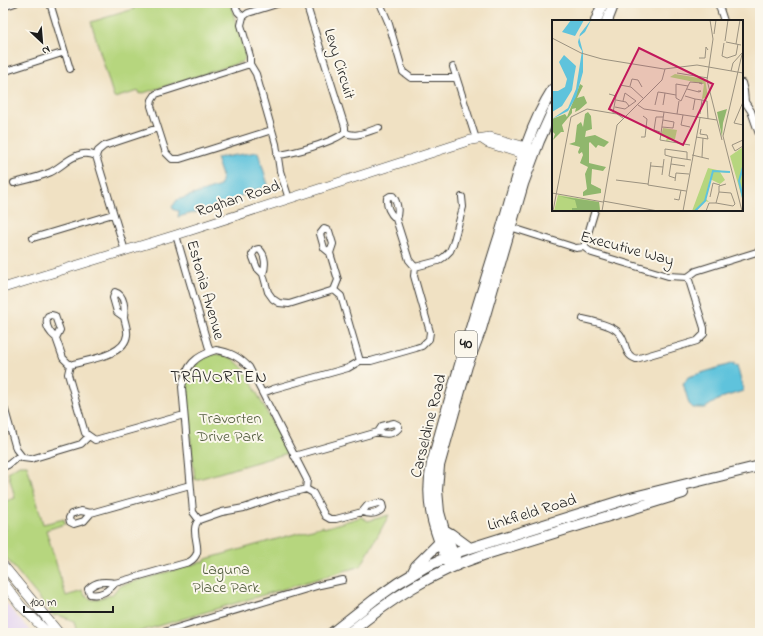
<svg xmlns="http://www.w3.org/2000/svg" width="763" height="636" font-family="'Indie Flower',sans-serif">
<rect width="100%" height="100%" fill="#fbf7ec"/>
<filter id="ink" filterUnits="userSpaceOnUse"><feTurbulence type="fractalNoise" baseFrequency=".025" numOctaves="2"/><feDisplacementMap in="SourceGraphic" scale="8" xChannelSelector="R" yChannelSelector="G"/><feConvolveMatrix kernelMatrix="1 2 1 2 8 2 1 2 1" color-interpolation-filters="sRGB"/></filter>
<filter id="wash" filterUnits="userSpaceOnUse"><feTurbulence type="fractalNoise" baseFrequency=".012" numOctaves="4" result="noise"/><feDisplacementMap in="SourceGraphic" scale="16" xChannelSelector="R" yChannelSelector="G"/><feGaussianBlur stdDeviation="0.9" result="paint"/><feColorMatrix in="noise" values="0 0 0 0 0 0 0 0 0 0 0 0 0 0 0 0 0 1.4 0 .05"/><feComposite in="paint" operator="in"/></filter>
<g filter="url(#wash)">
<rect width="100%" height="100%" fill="#f0e1c3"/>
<path fill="#e3d3f2" d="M3,599L14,613L32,633H3Z"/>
<path fill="#b6d67e" stroke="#69794d" d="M132,3H230L245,53V59L242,62L140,94L139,91L114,98L91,22L134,9Z
M216,354L232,358L245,370L288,453L195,480L185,386C190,368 198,358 216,354Z
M19,465H27L43,524L64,519L65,524L46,530L66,596L83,591L85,596L93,600L112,595L119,586L205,561L206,559L323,526L324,528L361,517L368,521L389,515L361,566L135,633H77L74,621L58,615L54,616L3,554V531L7,527L3,522V502L15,498L8,472Z"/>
<path fill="#5fc3dc" stroke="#3e707c" d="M258,152L269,188C261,189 252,188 246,196L241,195L235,202L178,217L179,211L174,210L172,207L177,200L220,186L222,176L216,158Z
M734,363V366L737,365L743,389V391L721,398L705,408H693L689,404L683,383L685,382L688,377Z"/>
</g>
<g filter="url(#ink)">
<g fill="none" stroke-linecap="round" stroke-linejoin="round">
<g stroke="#3c3a35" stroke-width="8">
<path id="street" d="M50,3L70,69
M234,3L238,12L243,17
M280,3L248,13L243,17L241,25L250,56V64L256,74L276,144L280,171L289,199
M380,3L389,24L403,72L411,78H456
M718,3L724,21
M3,7L15,3
M250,64L156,94L152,100L151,106L166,153L172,159H180L272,130
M453,67L476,139
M3,72L65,52
M742,83L744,91L745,102L751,111L760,137
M345,132C355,139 368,131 379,128
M277,155C291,154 335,142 345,132V127L306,3
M96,156L98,151L104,146L158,128
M14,183C26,180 40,177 51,172C66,164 77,148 96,156L125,251
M390,196H393C398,203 399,212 396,219C390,214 386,206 387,198Z
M510,227L576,248L584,247L592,253L668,276L688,277L696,271L760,251
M324,229L329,231L333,244L330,253L324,248L320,234Z
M176,235L210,352
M33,238L113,214
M584,247L595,210
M259,249C266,255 266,266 263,274L257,268L252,255L255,250Z
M415,267L438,261L444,257L450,251L453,244L463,207L462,197
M263,274L268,292L273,299L279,303L289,304L334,290
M115,292C125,295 125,309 124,317L117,312L113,298Z
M51,315L55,316L60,330L56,338C50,333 44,325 48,316Z
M583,319C592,321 612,325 618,332C628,341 622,354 636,359L697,341L704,334V328L688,277
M56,338L63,358L70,365L68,374L85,433L95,440L184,415
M216,350C230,352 239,357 249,367L307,480L306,489L279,496L244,508L222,512L199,520L193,512L182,387C186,365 195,356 216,350Z
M360,361H371L416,348L422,346L429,339L430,332L414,276L415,267L409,260L396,219
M70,365C86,360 125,356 127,335C128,329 125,323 124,317
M263,393L273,389L348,368L360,361L341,296L334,290L338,280L330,253
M3,403L16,449L23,458L31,459L81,444L88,437
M394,423L398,425L399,428C393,435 386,435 378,432L382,426Z
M294,456L378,432
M3,467L8,465L20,455
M306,489L313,493L325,516L330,519H336L362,512
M378,503L382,504L383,508C377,515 370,515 362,512L367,506Z
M91,513L84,521L74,524L70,522L69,518L71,514L81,511L91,513L190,485
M115,583C108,591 101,596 90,594L88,589C96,581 105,581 115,583L189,562C204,553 194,542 195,529C195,526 197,522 199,520
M160,633L320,585L343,580"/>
</g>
<g stroke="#3c3a35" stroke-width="10">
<path id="secondary" d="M482,139L488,143L529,156
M3,288L176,235L471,140L490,137L533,149
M3,565L59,633
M3,582L21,606L48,633"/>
</g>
<g stroke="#3c3a35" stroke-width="12">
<path id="primary" d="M596,21L603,3
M607,21L614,3
M444,530L451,534L470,548
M457,564L444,530L439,512L437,490L439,466L467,366L481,329L523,184L539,141L553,110
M450,567C434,531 424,503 432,463C453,386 476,310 500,234C515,185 525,133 553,89
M412,574L416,566L440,542
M332,633L374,600L398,583L425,567L461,551L630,498L760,466
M349,633C392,598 430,573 483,555L683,493"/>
</g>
<use href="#street" stroke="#fff" stroke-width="6"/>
<use href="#secondary" stroke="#fff" stroke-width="9"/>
<use href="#primary" stroke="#fff" stroke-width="10"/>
</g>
</g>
<g text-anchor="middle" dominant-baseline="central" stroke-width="4" stroke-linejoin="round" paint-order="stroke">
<rect fill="#fbf7ec" stroke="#5f5e5a" stroke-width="1" x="455" y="331" width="22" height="26" rx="3"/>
<g font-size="15" font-weight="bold" fill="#1c1c1c">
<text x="466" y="344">40</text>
</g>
<g font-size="16" fill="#1c1c1c" stroke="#fbf7ec">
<text transform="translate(339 64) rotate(73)">Levy Circuit</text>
<text transform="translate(238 199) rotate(-18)">Roghan Road</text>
<text transform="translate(627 249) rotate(15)">Executive Way</text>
<text transform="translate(205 290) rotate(74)">Estonia Avenue</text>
<text transform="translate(429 426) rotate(-76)">Carseldine Road</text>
<text transform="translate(532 513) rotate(-17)">Linkfield Road</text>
</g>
<g font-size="16" fill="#525d3e" stroke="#fbf7ec">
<text x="230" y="419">Travorten<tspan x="230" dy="18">Drive Park</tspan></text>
<text x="226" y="570">Laguna<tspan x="226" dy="18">Place Park</tspan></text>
</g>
<g font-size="17" letter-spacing="1" fill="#1c1c1c" stroke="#fbf7ec">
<text x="219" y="377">TRAVORTEN</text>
</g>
</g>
<g transform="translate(552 20)">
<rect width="191" height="191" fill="#f0e1c3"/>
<path d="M123,54L153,59L156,77L150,79L152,64L118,57ZM111,108L125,110L123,119L114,121L115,117L109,116ZM191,127L190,164L191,181L178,136ZM156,148L179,153L168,152L173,160L168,164L158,159L154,179L157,182L153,181L144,191H140ZM6,175L47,182L48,191H2Z" fill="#b6d67e"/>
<path d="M28,64L31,66L25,78L32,76L35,83L27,90L23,92L24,88L20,89V93L10,105L12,112H9L1,120L3,114L0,111V99L13,94L15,97ZM175,89L171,103L170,117L165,92ZM36,92L39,96L40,109L34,111L33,117L43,115L57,122L52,127L46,125L44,128L38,122L37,123V143L54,147L51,151L40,149L39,164L49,169V173L31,176V172L35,169L33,154L36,147L28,143L31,135L30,132L27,134L26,132L28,127L17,124L23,122L25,105L29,102L31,107L33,94ZM6,176L47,182L48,191H20V188H25L23,180Z" fill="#90b76d"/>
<path d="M19,0H32L23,16L10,12ZM39,0L33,12L27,17L31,32V52L24,77L16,91L0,99L16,88L24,69L30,31L27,26L26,22L28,14ZM12,35L24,46L22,57L20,70L10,86L0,92V71H6L13,67L15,59L7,42Z" fill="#5fc3dc"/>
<path fill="none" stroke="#5fc3dc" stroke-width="2" d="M191,147L187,161L191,178M143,191L153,181L161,151L178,152"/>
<path fill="none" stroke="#9b9280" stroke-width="1" d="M158,0L161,19L155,60L170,120M162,14L164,0M0,18L29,33L50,39L112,49L145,45L191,53M173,21L176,0M174,22L189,25M172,23L170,36L175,38L184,35L186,24M184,24L188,0M147,38H153L154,27L156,30M179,51L181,43L190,33M125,53L156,58M124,64L136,66L129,81L124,78ZM68,65L79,67L92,79M78,66L80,59L86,60L90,67M136,66L138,62L150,63V64L147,63M135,69L147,72L149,71H146M57,74L64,76L61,93M133,76L143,79L141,90M143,79L150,80L148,94M64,80L74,82L77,86M150,80L155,81L156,99M191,82L182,103L191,105M86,85L92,89L165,100M103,85L106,72L113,73M111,85L113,73L124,75M63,87L73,89L84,81L73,73L71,81M112,92L108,120L138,125M125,94L127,81M131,95L129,105L138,107M110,107L121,108L122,102L111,100M149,109L148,114L155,115L156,119M108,112L102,110L104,97H111M89,117H93L95,99L91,96M144,117L156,119M191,120L180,125L183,131L191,126M140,135L157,139M120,137L117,156L123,158M150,137L151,118M135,139V132L113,129V135L120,137L139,140M99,142L96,165L134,171M119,144L133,146M99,146L111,147M110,155L112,139M64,160L96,164M123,161L124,153L137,154M167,172V166L174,164M0,173L51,182M158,177L161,163L168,165M122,179L127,180L129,170M51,181L106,191M1,191L19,97L35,89L65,94L71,98M50,191L65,105L110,60L113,49M131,191L148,98M154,191L157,183H164L167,172L179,173L183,184L181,186L164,183M190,191L171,116L191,30"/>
<path fill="#c2185b" fill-opacity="0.15" stroke="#c2185b" stroke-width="2" d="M87,28L161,64L131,125L57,89Z"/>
<rect width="191" height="191" fill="none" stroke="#1c1c1c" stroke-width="2"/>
</g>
<rect width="763" height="636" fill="none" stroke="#fbf7ec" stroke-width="16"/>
<g transform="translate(42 42) rotate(154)" stroke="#fbf7ec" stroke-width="3" paint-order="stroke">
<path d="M0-3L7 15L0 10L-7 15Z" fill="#1c1c1c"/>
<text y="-6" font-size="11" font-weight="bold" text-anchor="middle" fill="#1c1c1c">N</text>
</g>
<path d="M24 606v6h89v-6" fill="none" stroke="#1c1c1c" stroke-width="2"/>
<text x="30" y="606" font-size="12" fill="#1c1c1c" stroke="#fbf7ec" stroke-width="3" paint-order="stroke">100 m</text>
</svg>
